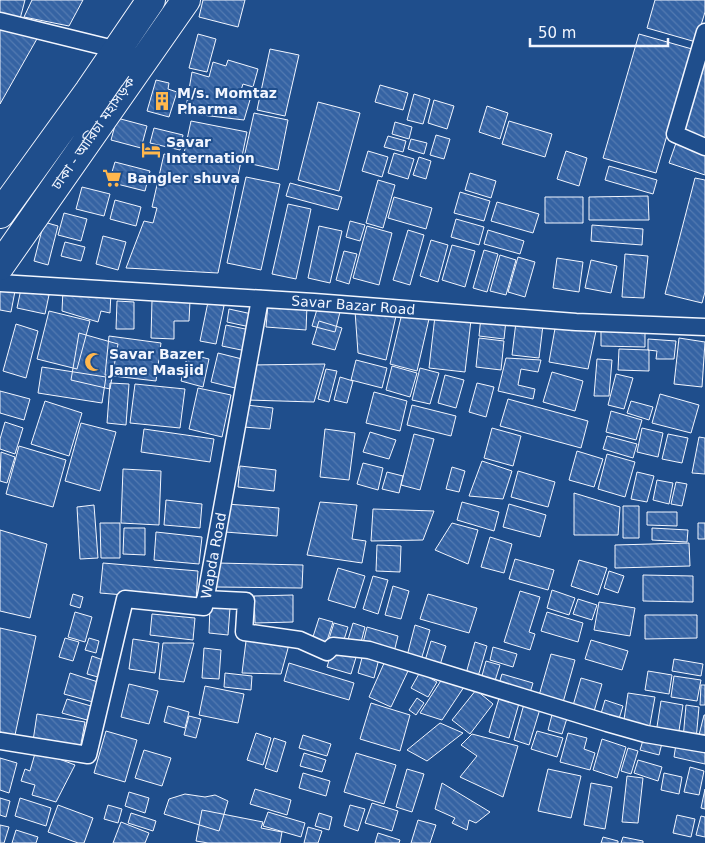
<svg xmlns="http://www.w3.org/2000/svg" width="705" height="843" font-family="'DejaVu Sans','Noto Sans Bengali',sans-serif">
<defs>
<pattern id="building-back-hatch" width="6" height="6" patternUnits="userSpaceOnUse" patternTransform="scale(1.25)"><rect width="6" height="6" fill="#3563a3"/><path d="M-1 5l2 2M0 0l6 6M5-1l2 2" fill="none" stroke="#537ab1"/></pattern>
</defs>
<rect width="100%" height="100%" fill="#1f4e8c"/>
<path fill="url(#building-back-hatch)" stroke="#f2f6ff" d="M0,0H25L20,19L0,14Z
M32,0H83L69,26L24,17Z
M203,0H245L238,27L199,17Z
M655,0H705V12L696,42L647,28Z
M0,28L38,37L0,104Z
M198,34L216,39L207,72L189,68Z
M639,34L692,49L656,173L603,158Z
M270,49L299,55L285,116L257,110Z
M705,54V142L681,131Z
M228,60L258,69L253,87L243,84L241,90L252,93L244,120L185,113L192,72L209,77L213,62L226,66Z
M156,80L169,83L168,89L177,92L169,117L147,111Z
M380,85L408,93L403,110L375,102Z
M414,94L430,99L423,124L407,120Z
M434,100L454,106L447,129L428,123Z
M318,102L360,113L339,191L298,180Z
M487,106L508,113L500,139L479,132Z
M254,113L288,120L278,170L243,162Z
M117,118L147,126L141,148L111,140Z
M191,121L247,132L218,273L126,268L144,221L153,223L157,208L152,207L164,154L183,158Z
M509,121L552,134L545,157L502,144Z
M395,122L412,127L409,139L392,134Z
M154,128L183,135L180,150L150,143Z
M436,135L450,139L444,159L430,155Z
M388,136L406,141L403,152L384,147Z
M411,139L427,143L424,154L408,149Z
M676,143L705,152V175L669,163Z
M368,151L388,157L382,177L362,171Z
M566,151L587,158L579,186L557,179Z
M394,153L414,159L408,179L388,173Z
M419,157L431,161L426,179L413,175Z
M115,162L150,171L145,191L109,182Z
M609,166L657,180L653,194L605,180Z
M470,173L496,181L491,198L465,190Z
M246,177L280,184L261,270L227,263Z
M695,178L705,180V292L702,303L665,294Z
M378,180L395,185L383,228L366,223Z
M290,183L342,197L338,210L286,196Z
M82,187L110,194L104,216L76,209Z
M460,192L490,201L484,221L454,213Z
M648,196L649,220H589V197Z
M394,197L432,208L426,229L388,218Z
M545,197H583V223H545Z
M115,200L141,207L136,226L110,219Z
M497,202L539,214L533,233L491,221Z
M288,204L311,209L296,279L272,274Z
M64,213L87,219L81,241L58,235Z
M456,219L484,227L479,245L451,237Z
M350,221L365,225L360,241L346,237Z
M44,222L58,226L48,265L34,261Z
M592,225L643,229L642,245L591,241Z
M319,226L342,231L330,283L308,278Z
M367,226L392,233L379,285L353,278Z
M408,230L424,235L410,285L393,280Z
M488,230L524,241L520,254L484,244Z
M103,236L126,242L118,270L96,264Z
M431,240L448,245L438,282L420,276Z
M65,242L85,247L81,261L61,256Z
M452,245L475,251L465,287L442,280Z
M484,250L498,254L487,292L473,288Z
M344,251L357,254L349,284L336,280Z
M625,254L648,256L644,298L622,297Z
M500,255L516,260L506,295L490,291Z
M518,257L535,262L525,297L508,292Z
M557,258L583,262L579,292L553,288Z
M591,260L617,266L611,293L585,288Z
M0,288L15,291L11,312L0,310Z
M21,289L49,295L45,314L17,308Z
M63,290L111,292L110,313L101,311L98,322L62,311Z
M152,300L190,301L189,321H174V339L151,338Z
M117,301L134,302V329H116Z
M208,302L224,306L216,344L200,341Z
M268,304L307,306L306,330L266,327Z
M318,306L340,312L335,332L312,326Z
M229,309L252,314L250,327L227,322Z
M49,311L90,321L77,369L37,359Z
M355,311L396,316L386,360L358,353Z
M402,313L429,319L417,371L390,364Z
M435,316L471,320L465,372L429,368Z
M481,317L506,320L504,339L479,336Z
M319,321L342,328L335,350L312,344Z
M516,322L543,325L539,358L512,355Z
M556,323L596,331L588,369L549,362Z
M16,324L38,331L26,378L3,371Z
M226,325L250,330L246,351L222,346Z
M601,326L645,327V347L601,346Z
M79,333L118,344L110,389L71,380Z
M109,336L161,343L156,381L105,375Z
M479,338L504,341L501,370L476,367Z
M679,338L705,342L702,387L674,384Z
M648,339L676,341L674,359H656L657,351L648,350Z
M619,349L649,350V371L618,370Z
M218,353L242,359L235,388L211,382Z
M188,354L209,359L203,387L181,381Z
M506,358L541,360L538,372L521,369L518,385L535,389L533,399L498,391Z
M597,359L612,360L609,396H594Z
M356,360L387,368L382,388L351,380Z
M325,364L314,402L247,400L250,365Z
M392,366L417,373L410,397L386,390Z
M42,367L106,377L102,403L38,393Z
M420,368L439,373L430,404L412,400Z
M326,369L337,371L329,402L318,399Z
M552,372L583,381L575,411L543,402Z
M616,374L633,378L624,409L608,405Z
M445,375L464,380L456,408L438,403Z
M340,377L353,381L347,403L334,400Z
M110,383L129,384L126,425L107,423Z
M477,383L494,387L486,417L469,412Z
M135,384L185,389L180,428L130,423Z
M198,388L231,395L222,437L189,429Z
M0,391L30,399L24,420L0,413Z
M374,392L407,401L400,431L366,423Z
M660,394L699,405L691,433L652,423Z
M508,399L588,421L581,448L500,426Z
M45,401L82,413L69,456L31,444Z
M631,401L653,407L649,420L627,413Z
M246,405L273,408L270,429L243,427Z
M412,405L456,416L451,436L407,425Z
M611,411L642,420L636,440L606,432Z
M5,422L23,428L15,454L0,449V439Z
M81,423L116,432L100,491L65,481Z
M492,428L521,436L513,466L484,458Z
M642,428L663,433L658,457L637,452Z
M144,429L214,439L210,462L141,452Z
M325,429L355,433L349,480L320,477Z
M370,432L396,440L389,459L363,452Z
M414,434L434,439L420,490L401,485Z
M668,434L688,438L682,463L662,459Z
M607,436L637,444L633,458L603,449Z
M699,437L705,438V474L692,473Z
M19,446L66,460L53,507L6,494Z
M577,451L603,459L594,487L569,480Z
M1,452L15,457L7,483L0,481Z
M607,454L635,462L625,497L598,489Z
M482,461L512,471L503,499L469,496Z
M363,463L383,468L378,490L357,484Z
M240,466L276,470L274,491L238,487Z
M452,467L465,471L459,492L446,489Z
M123,469L161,471L159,525L121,523Z
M518,471L555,482L548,507L511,497Z
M387,472L403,476L399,493L382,489Z
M637,472L654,476L647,502L631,499Z
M657,480L673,483L669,504L653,500Z
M676,482L687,484L682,506L671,504Z
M574,493L620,507L618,535H574Z
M166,500L202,504L200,528L164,525Z
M320,502L357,505L352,539L366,541L362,563L307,555Z
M462,502L499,512L494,531L457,520Z
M227,504L279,508L277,536L225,532Z
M509,504L546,515L540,537L503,527Z
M94,505L98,558L80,559L77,507Z
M623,506H639V538H623Z
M373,509L434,511L423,540L371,541Z
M647,512H677V526L647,525Z
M100,523H120V558H101Z
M452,523L478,530L468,564L435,550Z
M698,523H705V539H698Z
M124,528H145V555L123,554Z
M652,528L688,530L687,542L652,540Z
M0,530L47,544L30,618L0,611Z
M156,532L202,537L199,564L154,560Z
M490,537L512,544L504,573L481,567Z
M689,543L690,566L615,568V545Z
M377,545L401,546L400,572L376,571Z
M515,559L554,570L548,590L509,579Z
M579,560L607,568L598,595L571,586Z
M103,563L198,571L196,601L100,593Z
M217,563L303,565L302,588L216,587Z
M338,568L365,576L355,608L328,600Z
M609,571L624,576L618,593L604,588Z
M643,575L693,576V602L643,601Z
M373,576L388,580L378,614L363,609Z
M393,586L409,591L401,619L385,615Z
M552,590L575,598L569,615L547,608Z
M520,591L540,597L529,632L535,634L530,650L504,642Z
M73,594L83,597L80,608L70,605Z
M428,594L477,608L469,633L420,619Z
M293,595V622L255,623L254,596Z
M578,599L597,605L592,620L573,614Z
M599,602L635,608L630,636L594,630Z
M210,606L230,608L228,635L209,633Z
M75,612L92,617L85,642L68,637Z
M547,612L583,623L578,642L541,631Z
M152,614L195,618L193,640L150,635Z
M645,615H697V638L645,639Z
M319,618L333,622L325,647L311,643Z
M334,623L348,627L342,646L328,642Z
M353,623L365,627L360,646L347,643Z
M415,625L430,630L421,660L407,656Z
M367,627L398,636L394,652L363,643Z
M0,628L36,636L15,735L0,732Z
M65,638L79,642L73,661L59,657Z
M89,638L99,641L96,653L85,650Z
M133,639L159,643L155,673L129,669Z
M591,640L628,651L622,670L585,659Z
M246,641H290L281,674L242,673Z
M431,641L446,646L439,668L424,664Z
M475,642L487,646L477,680L465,677Z
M163,643H194L184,682L159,679Z
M333,647L357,654L351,674L327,667Z
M493,647L517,654L513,667L490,660Z
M204,648L221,650L219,679L202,678Z
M363,654L379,659L374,678L358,673Z
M551,654L575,660L562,706L538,699Z
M92,656L103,660L98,677L87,674Z
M674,659L703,664L701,676L672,671Z
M385,661L408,671L391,707L369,697Z
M486,661L500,665L493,687L480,683Z
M289,663L354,683L349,700L284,681Z
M648,671L672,675L669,694L645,690Z
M420,672L437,682L428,697L411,688Z
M70,673L98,682L93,702L64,694Z
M225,673L252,676L251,690L224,687Z
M502,674L533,683L529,696L498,687Z
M444,676L466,684L442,720L420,713Z
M674,676L701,680L697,701L671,697Z
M581,678L602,684L593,715L572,709Z
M129,684L158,691L149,724L121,717Z
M701,685H705V705H700Z
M205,686L244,694L238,723L199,715Z
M476,690L493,704L470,734L452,720Z
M628,693L655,697L649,730L623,726Z
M500,695L520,700L509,738L489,732Z
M417,698L424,703L416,715L409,710Z
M67,699L91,706L87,720L62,713Z
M605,700L623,706L618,722L600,717Z
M661,701L683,705L678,737L656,733Z
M371,703L410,715L400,751L360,739Z
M524,704L540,709L529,745L514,740Z
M686,705L699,707L696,740L683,739Z
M168,706L189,712L185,728L164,722Z
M553,711L568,715L562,734L548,730Z
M37,714L85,722L80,749L33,741Z
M704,715H705V736L699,735Z
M189,716L201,719L196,738L184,735Z
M440,723L463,733L427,761L407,750Z
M106,731L137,740L125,782L94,773Z
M537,731L563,738L557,757L531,749Z
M256,733L271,738L263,765L247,760Z
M568,733L587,738L584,749L595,753L590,770L560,762Z
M472,734L518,746L503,797L460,777L477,756L461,745Z
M303,735L331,744L327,756L299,748Z
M644,737L662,743L659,755L640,750Z
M274,738L286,742L277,772L265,768Z
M602,739L626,747L617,778L593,770Z
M676,744L705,751V764L674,757Z
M628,748L638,751L631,774L621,771Z
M36,750L75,765L56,802L32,795L35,785L21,781L25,769L30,771Z
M144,750L171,758L162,786L135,778Z
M304,753L326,760L322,772L300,766Z
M356,753L396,765L384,804L344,792Z
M0,758L17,763L9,793L0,790Z
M638,760L662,767L658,781L634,773Z
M690,767L704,771L699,795L684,792Z
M407,769L424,774L412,812L396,807Z
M548,769L581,776L571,818L538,811Z
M303,773L330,781L326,796L299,788Z
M664,773L682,777L679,794L661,790Z
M627,776L643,778L638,823L622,822Z
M442,783L490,812L476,823L469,820L467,830L452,823L455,818L435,809Z
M591,783L612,787L605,829L584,825Z
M255,789L291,800L287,815L250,804Z
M705,789V809L701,808Z
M129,792L149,798L145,813L125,806Z
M185,794L205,797L215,795L228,801L219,831L164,814L169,799Z
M0,798L10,801L6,817L0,815Z
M20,798L51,808L46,826L15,816Z
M372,803L398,811L392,831L365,823Z
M58,805L93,818L84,843H78L48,832Z
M108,805L122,809L118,823L104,819Z
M350,805L365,809L358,831L344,826Z
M202,810L263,822L261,828L282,832L280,843H208L196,841Z
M268,812L305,823L301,837L263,826Z
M131,813L156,821L153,831L128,823Z
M319,813L332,817L329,830L315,826Z
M677,815L695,819L691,837L673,833Z
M701,816L705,817V837L696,835Z
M418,820L436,825L430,843H411Z
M121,822L149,833L145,843H113Z
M0,825L9,827L4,843H0Z
M308,827L322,831L318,843H304Z
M16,830L38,837L36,843H12Z
M378,833L400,840L399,843H375Z
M603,837L618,841V843H601Z
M623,837L643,841V843H621Z"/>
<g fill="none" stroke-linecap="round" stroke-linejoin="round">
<g stroke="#f2f6ff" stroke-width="19">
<g id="street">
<path d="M0,21L118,50"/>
<path d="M705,32L675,134L705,147"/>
<path id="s1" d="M0,283L314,302L576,322L705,327"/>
<path d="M205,599L246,601L244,632L300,640L327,652L333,646L369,650L607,723L646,734L705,744"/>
<path id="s2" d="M0,741L88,755L125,599L204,607L260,299"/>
</g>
</g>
<g stroke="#f2f6ff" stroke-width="30">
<path id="highway" d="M0,214L89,91L151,0
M0,266L186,0"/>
</g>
<use href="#street" stroke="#1f4e8c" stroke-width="16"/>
<use href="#highway" stroke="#1f4e8c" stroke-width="28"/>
</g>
<defs>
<g id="building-bare" transform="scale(1.5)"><path d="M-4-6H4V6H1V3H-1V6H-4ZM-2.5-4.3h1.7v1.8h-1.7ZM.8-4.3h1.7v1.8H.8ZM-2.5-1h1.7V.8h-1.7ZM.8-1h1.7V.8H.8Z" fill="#ffb74d" stroke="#1f4e8c" stroke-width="2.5" paint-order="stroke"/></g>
<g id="hotel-bare" transform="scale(1.5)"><path d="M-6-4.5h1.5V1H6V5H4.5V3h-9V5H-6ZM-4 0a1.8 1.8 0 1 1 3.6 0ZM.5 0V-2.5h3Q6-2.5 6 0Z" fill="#ffb74d" stroke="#1f4e8c" stroke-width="2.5" paint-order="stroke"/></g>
<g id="supermarket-bare" transform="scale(1.5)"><path d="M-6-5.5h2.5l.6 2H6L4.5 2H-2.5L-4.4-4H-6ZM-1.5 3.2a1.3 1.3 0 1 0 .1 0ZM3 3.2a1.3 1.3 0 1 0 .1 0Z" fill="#ffb74d" stroke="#1f4e8c" stroke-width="2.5" paint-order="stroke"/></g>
<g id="mosque-bare" transform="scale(1.5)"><path d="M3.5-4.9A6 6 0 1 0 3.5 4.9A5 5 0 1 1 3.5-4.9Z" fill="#ffb74d" stroke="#1f4e8c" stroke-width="2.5" paint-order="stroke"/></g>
</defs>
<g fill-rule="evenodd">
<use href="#building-bare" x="162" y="101"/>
<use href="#hotel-bare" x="151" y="150"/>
<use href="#supermarket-bare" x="112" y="178"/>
<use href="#mosque-bare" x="94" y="362"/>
</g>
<g text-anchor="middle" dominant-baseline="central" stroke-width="4" stroke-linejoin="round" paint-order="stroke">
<g font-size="14" font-weight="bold" fill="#f2f6ff" stroke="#1f4e8c" text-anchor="start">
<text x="177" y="93">M/s. Momtaz<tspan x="177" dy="16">Pharma</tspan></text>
<text x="166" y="142">Savar<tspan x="166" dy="16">Internation</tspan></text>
<text x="127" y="178">Bangler shuva</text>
<text x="109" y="354">Savar Bazer<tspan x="109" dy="16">Jame Masjid</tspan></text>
</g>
<g font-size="14" fill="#f2f6ff" stroke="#1f4e8c">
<text transform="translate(93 133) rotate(-55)">ঢাকা - আরিচা মহাসড়ক</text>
<text stroke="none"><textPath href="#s1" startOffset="354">Savar Bazar Road</textPath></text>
<text stroke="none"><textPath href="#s2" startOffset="381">Wapda Road</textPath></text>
</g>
</g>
<path d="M530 38v8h138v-8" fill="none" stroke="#f2f6ff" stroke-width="2.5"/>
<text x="538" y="38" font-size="15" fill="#f2f6ff" stroke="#1f4e8c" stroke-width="4" paint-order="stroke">50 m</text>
</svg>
